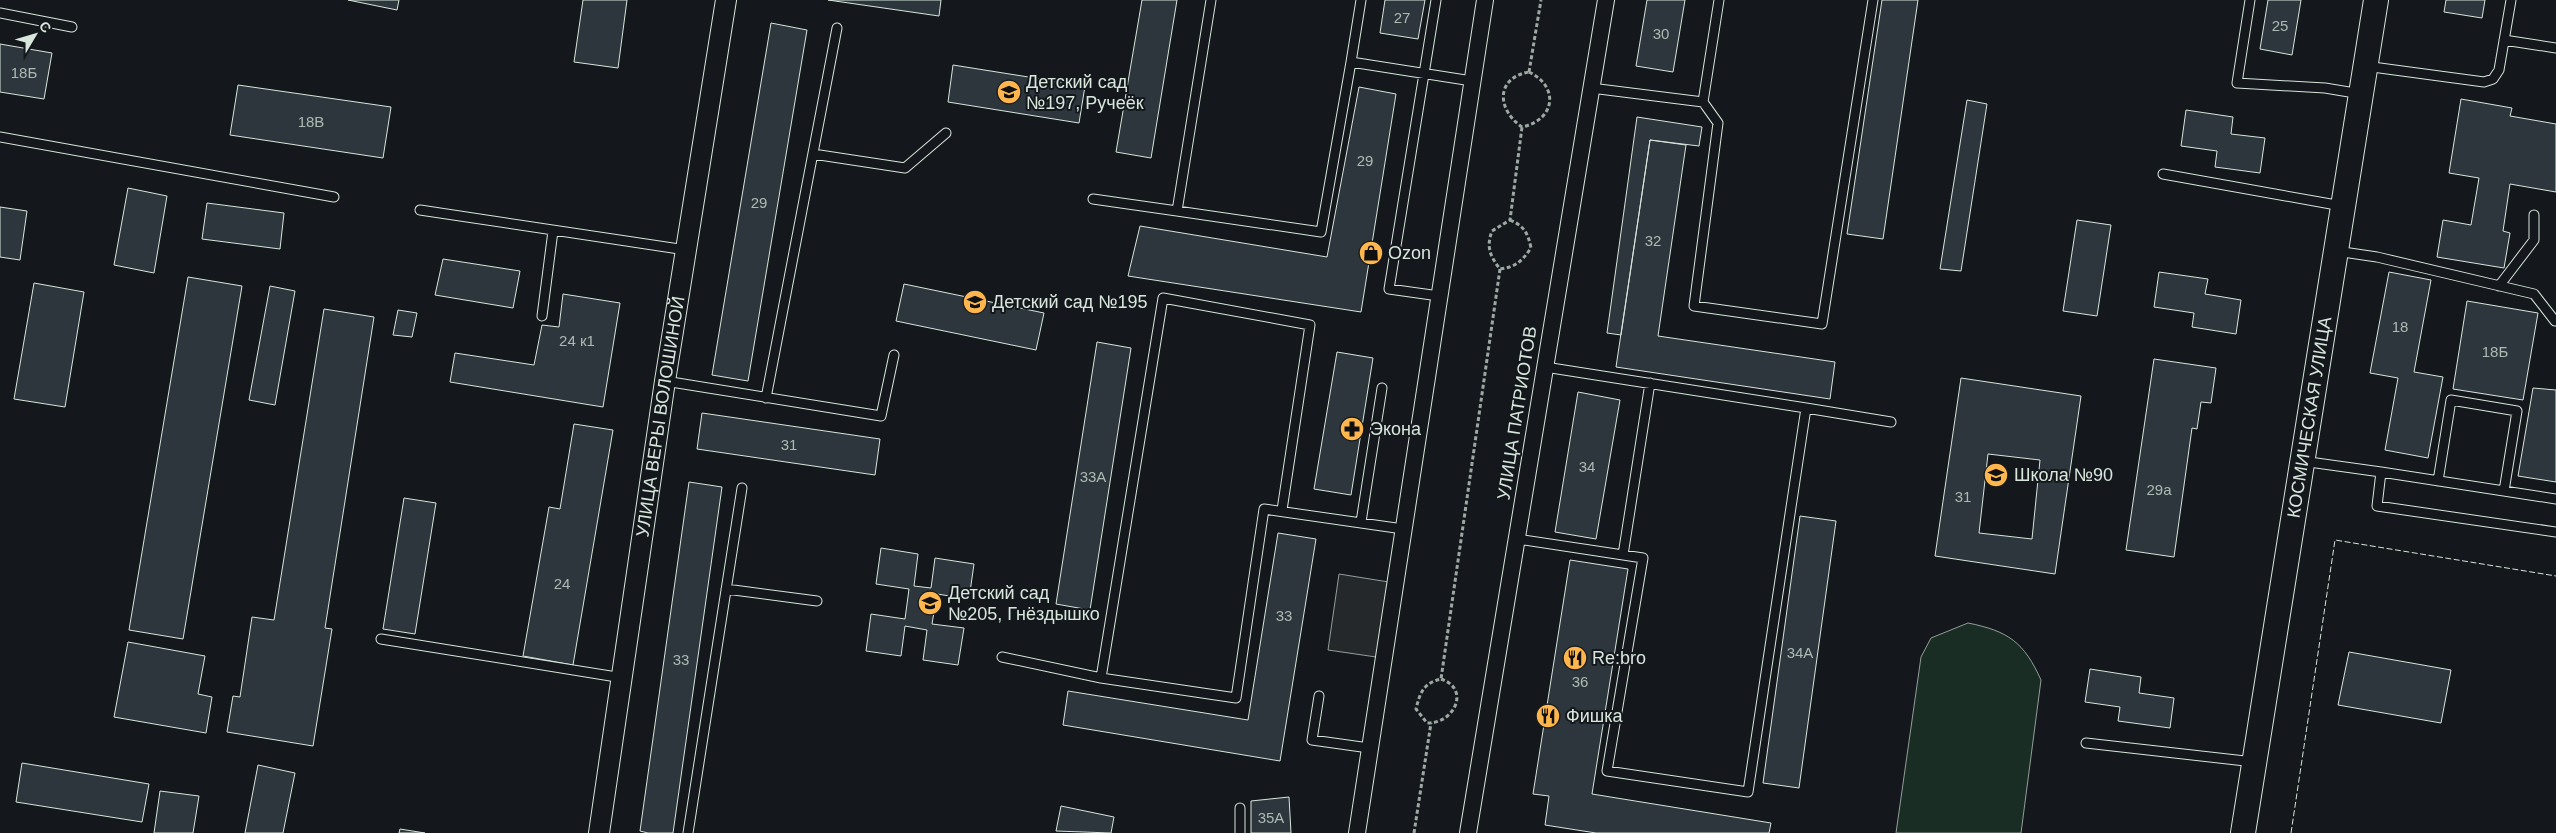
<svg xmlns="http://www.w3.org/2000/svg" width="2556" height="833" font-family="Helvetica,sans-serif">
<rect width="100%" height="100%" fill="#14181c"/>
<path fill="#1a2d24" stroke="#939e99" d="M1968,623C2008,631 2024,642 2041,680L2021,833H1896L1921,657L1931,638Z"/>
<path fill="#24282b" stroke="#939e99" d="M1339,574L1395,583L1383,658L1328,650Z"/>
<path fill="#2c363c" stroke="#d8e6dc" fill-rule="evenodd" d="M348,0H399L397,10Z
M583,0H627L618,68L574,62Z
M828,0H941L939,16Z
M1142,0H1177L1151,158L1116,152Z
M1385,0H1425L1418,39L1380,33Z
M1647,0H1685L1673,72L1636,66Z
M1882,0H1918L1883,239L1847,234Z
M2268,0H2301L2292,55L2260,49Z
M2446,0H2485L2482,18L2444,12Z
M771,23L807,30L748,381L712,375Z
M0,44L52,53L44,99L0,92Z
M953,65L1085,86L1079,123L948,102Z
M238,85L391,107L383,158L230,135Z
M1359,87L1396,94L1361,312L1128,276L1140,226L1327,257Z
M2461,99L2512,108L2510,116L2556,124V192L2510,184L2503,231L2510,233L2504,268L2437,257L2443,220L2471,225L2479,178L2449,173Z
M1967,100L1987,104L1961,271L1940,269Z
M2186,110L2233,117L2231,134L2265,138L2260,173L2215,167L2217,151L2181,146Z
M1637,117L1702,127L1699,146L1650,140L1621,335L1607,333Z
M1650,140L1686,145L1658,336L1835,362L1830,399L1616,367Z
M128,188L167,196L154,273L114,265Z
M207,203L284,213L280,249L202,239Z
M0,207L27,211L20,260L0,257Z
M2077,220L2111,225L2097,316L2063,311Z
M443,259L520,271L513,308L435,295Z
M2159,272L2208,279L2205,294L2241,300L2236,334L2192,327L2194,313L2154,307Z
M2389,272L2431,280L2414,372L2443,377L2428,458L2385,450L2398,378L2370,373Z
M188,277L242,286L183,639L129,630Z
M34,283L84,292L65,407L14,399Z
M904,284L1044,313L1036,350L896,321Z
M270,286L295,291L275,405L249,400Z
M563,294L620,303L603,407L450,382L455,353L534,365L542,325L559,327Z
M2467,301L2538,313L2523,400L2453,389Z
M324,309L374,317L325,628L332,629L313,746L227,732L233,696L240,697L252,617L274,620Z
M398,310L417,313L412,337L393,335Z
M1097,342L1131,348L1090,610L1056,604Z
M1337,352L1373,358L1351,495L1314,489Z
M2154,359L2216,368L2211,403L2201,402L2197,429L2192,428L2174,557L2126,550Z
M1961,378L2081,396L2055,574L1935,556ZM1988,454L2040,460L2032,539L1979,533Z
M2533,388L2556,390V482L2518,476Z
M1578,392L1620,400L1596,539L1555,532Z
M702,413L880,439L875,475L697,449Z
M574,424L613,430L573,665L523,656L549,507L560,509Z
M689,482L722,487L673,833H648L640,831Z
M404,498L436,503L415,634L383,629Z
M1800,516L1836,521L1799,788L1763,783Z
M1278,533L1316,539L1280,761L1063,725L1068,691L1248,720Z
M881,548L918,554L914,586L931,588L935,558L974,564L969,599L937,594L932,624L964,628L958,665L923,660L927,630L905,626L901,656L866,651L871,614L905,619L909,589L876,584Z
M1570,560L1628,569L1592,794L1771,823L1769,833H1596L1545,825L1549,796L1533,794Z
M128,642L205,656L198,694L212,697L206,733L114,717Z
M2349,652L2451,670L2441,723L2338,705Z
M2090,669L2141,677L2139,693L2174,698L2170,728L2118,721L2120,707L2085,702Z
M22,763L149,784L142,822L16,802Z
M258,765L295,773L283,833H245Z
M160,791L199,796L193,833H154Z
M1289,797L1291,833H1251V801Z
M1061,806L1114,817L1111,833L1056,831Z
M400,829L425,833H399Z"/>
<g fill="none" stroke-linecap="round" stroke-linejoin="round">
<g stroke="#d8e6dc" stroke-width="11">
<path id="service" d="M1211,0L1177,211L1321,232L1351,62L1472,81
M1436,0L1389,289L1439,296
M1719,0L1703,102L1718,123L1694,306L1822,324L1873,0
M2250,0L2237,83L2325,88L2361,94
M0,13L72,27
M2504,40L2556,48
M1351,62L1361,0
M2365,66L2484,82L2493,79L2499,70L2511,0
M1591,88L1703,102
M0,137L334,197
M813,154L905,168L946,133
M2163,174L2342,206
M1093,199L1177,211
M420,210L686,250
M2336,251L2377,257L2534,294L2555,321
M2499,286L2534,240V215
M542,316L553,231
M665,381L881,416L894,355
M766,398L837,28
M1806,408L1891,422
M2302,461L2381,472L2377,506L2556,532
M2381,472L2556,499
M2438,481L2451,400L2517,411L2504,491
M1282,510L1310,325L1163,298L1101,678L1236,698L1264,509L1403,529
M1361,522L1382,388
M1517,539L1643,558L1607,771L1748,792L1806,408L1545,367
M1623,555L1650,383
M726,589L817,601
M381,639L623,678
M1002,657L1101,678
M1319,696L1312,740L1369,748
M2086,743L2254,762
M688,833L742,488
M1240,833V808"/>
</g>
<g stroke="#d8e6dc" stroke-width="18">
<path id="minor" d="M1357,833L1485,0
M1468,833L1606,0"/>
</g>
<g stroke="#d8e6dc" stroke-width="22">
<g id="tertiary">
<path id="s1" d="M599,833L665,381L726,0"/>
</g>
</g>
<g stroke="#d8e6dc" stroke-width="26">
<g id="secondary">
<path id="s2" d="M2243,833L2376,0"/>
</g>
</g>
<path stroke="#9da8a2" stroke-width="3" stroke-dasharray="4 2.5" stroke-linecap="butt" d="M1529,72C1560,87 1555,120 1522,127C1497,110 1495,78 1529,72Z
M1529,72L1541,0
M1510,220C1524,226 1528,233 1531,248C1522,261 1516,267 1500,269C1490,256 1486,247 1492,231L1510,220L1522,127
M1441,679C1471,689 1454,724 1427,723L1416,709C1420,693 1423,683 1441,679L1500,269
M1414,833L1431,723"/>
<use href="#service" stroke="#14181c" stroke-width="9"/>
<use href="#minor" stroke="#14181c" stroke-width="16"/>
<use href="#tertiary" stroke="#14181c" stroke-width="20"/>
<use href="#secondary" stroke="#14181c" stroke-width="24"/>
<path stroke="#d8e6dc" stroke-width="1" stroke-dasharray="6 2.5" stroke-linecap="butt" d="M2291,833L2335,540L2556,576"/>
</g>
<defs>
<g id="school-disc" transform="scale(1.25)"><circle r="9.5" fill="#ffb74d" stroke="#14181c"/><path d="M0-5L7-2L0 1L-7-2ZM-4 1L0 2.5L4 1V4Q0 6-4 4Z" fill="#111"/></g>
<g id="shop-disc" transform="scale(1.25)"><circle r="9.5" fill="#ffb74d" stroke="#14181c"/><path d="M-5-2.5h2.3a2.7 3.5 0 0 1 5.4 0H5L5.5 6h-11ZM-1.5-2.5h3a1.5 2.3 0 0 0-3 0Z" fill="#111"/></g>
<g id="pharmacy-disc" transform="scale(1.25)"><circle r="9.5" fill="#ffb74d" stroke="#14181c"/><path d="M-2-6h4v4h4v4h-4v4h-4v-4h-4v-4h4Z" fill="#111"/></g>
<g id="restaurant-disc" transform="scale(1.25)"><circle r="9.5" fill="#ffb74d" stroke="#14181c"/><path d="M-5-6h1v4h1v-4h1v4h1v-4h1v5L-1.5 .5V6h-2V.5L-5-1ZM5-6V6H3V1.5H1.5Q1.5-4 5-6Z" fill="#111"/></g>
</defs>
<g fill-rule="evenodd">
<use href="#school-disc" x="1009" y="92"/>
<use href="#shop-disc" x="1371" y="253"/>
<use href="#school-disc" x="975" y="302"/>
<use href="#pharmacy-disc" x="1352" y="429"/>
<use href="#school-disc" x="1996" y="475"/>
<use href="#school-disc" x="930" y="603"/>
<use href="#restaurant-disc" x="1575" y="658"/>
<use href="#restaurant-disc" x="1548" y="716"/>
</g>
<g text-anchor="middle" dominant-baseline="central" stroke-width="4" stroke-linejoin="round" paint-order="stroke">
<g font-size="15" fill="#adbab4">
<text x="1402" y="17">27</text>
<text x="2280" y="25">25</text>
<text x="1661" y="33">30</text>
<text x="24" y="72">18Б</text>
<text x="311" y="121">18В</text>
<text x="1365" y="160">29</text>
<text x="759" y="202">29</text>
<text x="1653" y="240">32</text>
<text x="2400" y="326">18</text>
<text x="577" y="340">24 к1</text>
<text x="2495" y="351">18Б</text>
<text x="789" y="444">31</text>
<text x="1587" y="466">34</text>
<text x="1093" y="476">33А</text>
<text x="2159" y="489">29а</text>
<text x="1963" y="496">31</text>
<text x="562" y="583">24</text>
<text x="1284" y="615">33</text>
<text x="1800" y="652">34А</text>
<text x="681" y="659">33</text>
<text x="1580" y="681">36</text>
<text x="1271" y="817">35А</text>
</g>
<g font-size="18" fill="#d8e6dc" stroke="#14181c" text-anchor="start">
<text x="1026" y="82">Детский сад<tspan x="1026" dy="21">№197, Ручеёк</tspan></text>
<text x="1388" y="253">Ozon</text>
<text x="992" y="302">Детский сад №195</text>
<text x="1370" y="429">Экона</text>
<text x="2014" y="475">Школа №90</text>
<text x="948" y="593">Детский сад<tspan x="948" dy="21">№205, Гнёздышко</tspan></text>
<text x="1592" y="658">Re:bro</text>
<text x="1566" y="716">Фишка</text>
</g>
<g font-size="18" fill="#d8e6dc" stroke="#14181c">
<text transform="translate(1517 413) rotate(-81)">УЛИЦА ПАТРИОТОВ</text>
<text stroke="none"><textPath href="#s1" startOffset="421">УЛИЦА ВЕРЫ ВОЛОШИНОЙ</textPath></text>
<text stroke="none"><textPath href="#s2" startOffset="421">КОСМИЧЕСКАЯ УЛИЦА</textPath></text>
</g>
</g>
<g transform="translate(35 35) rotate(52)" stroke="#14181c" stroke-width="4" paint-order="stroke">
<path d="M0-4L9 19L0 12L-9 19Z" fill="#d8e6dc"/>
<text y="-8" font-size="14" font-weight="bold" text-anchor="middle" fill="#d8e6dc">С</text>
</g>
</svg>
